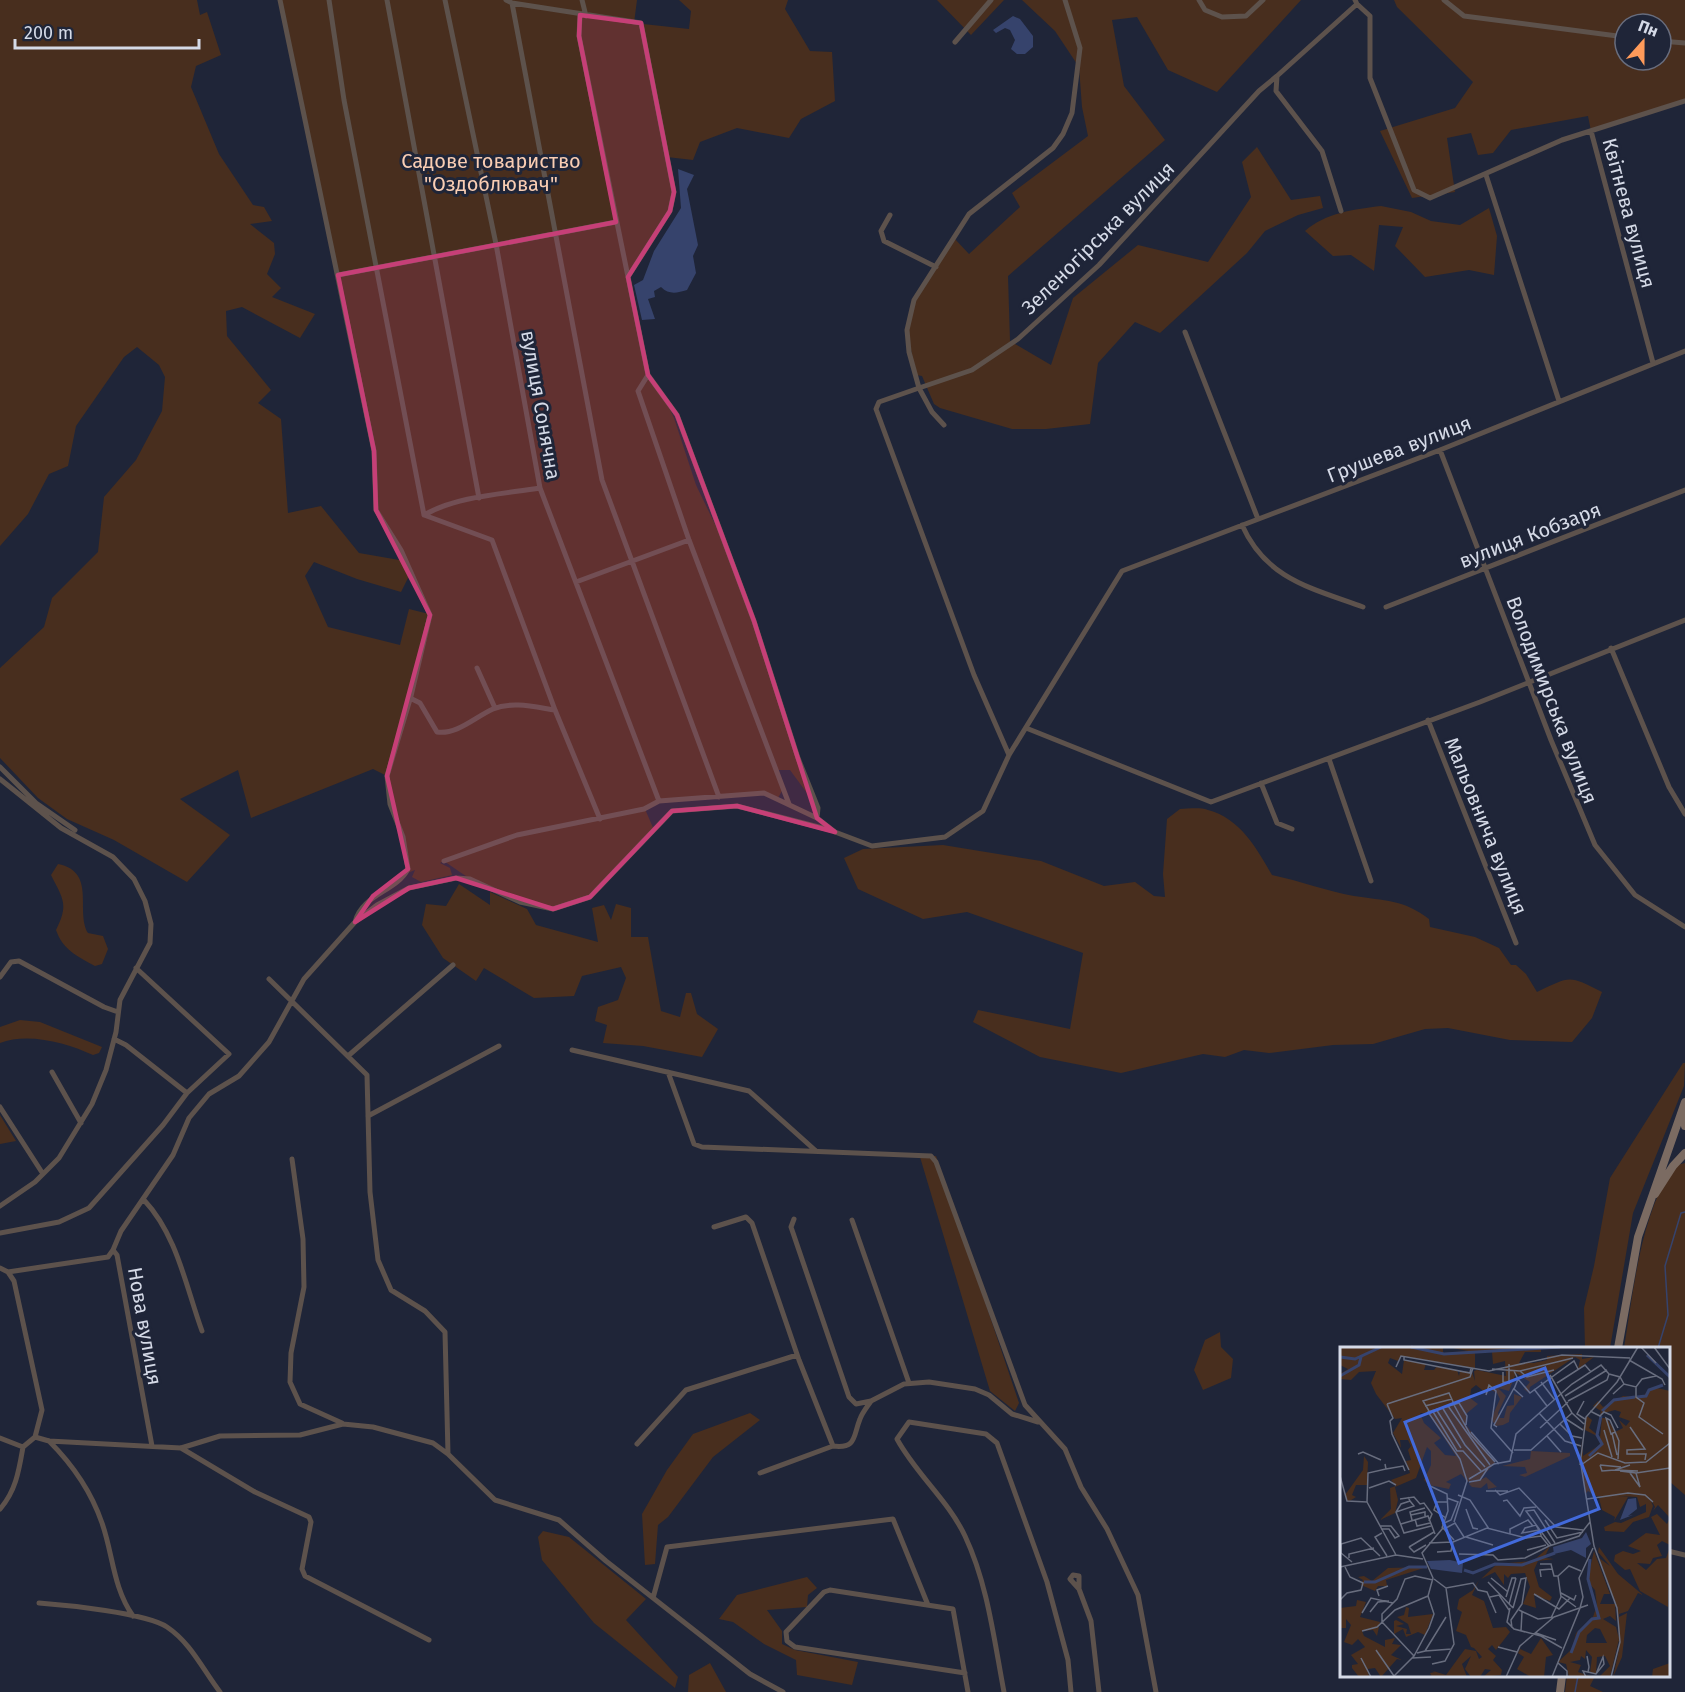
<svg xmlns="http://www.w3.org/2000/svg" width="1685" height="1692" font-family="'Fira Sans',sans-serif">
<rect width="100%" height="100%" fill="#1f2538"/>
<path fill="#482e1e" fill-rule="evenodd" d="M0,0H197L200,15L207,12L221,55L196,66L191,87L219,154L253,205L264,207L272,221L250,224L274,243L275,254L267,274L281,288L272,297L315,314L300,338L242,307L226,311L227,336L271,390L258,403L281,419L288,513L321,506L359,553L405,561L376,510L374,451L280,0H637L634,23L689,29L691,11L679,0H788L785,9L810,51L832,52L835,101L801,119L789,138L737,128L700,142L693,160L667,157L674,192L670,211L628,277L648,375L658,384L674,418L696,485L725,545L818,808L790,770H776L783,789L778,798L764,793L659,801L645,809L654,830C640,845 603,889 589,897C541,924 483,889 444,861L440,863L450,868L452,875L421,882L412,877L415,870L405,874C414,855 395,823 390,805C388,796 388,786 387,776L373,769L251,818L238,770L180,799L230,835L187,882L114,840L67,819L38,798L0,758V668L44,627L52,598L98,552L104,497L136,460L162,411L165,377L159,365L137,347L124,357L76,426L68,466L49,474L28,514L0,546ZM314,562L357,579L401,592L410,574L429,614L409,609L400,645L328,627L305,576Z
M937,0H1004L971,35Z
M1022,0H1301L1217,92L1168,70L1137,17L1112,20L1124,86L1165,140L1008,276L1010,341L1051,365L1073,298L1138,245L1208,262L1251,197L1242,162L1257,147L1291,200L1320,196L1323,208L1298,215L1265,231L1247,253L1160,333L1135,322L1098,363L1090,424L1046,429H1012L940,408L934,404L922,376L916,375L907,330L910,308L954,238L969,254L1020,207L1012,193L1088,136L1082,107L1079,67L1055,31Z
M1394,0H1685V101L1591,131L1588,116L1511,130L1493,153L1478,155L1471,133L1447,138L1455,192L1412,198L1380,131L1455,108L1473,82L1397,7ZM1625,24H1661V60H1625Z
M1381,206L1411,212L1431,221L1460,225L1489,208L1497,236L1494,275L1469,270L1425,277L1395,246L1403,227L1379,225L1374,271L1351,255L1333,256L1305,231C1325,213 1355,209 1381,206Z
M1180,809C1188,809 1199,807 1208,810C1240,818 1257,849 1272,875C1300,881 1327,891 1354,896C1385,901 1403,899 1429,919L1430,927L1475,937L1499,948L1511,965H1516L1526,974L1537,992C1571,976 1568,975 1602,992L1592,1018L1572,1042L1510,1040L1448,1028L1425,1029L1373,1044L1333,1045L1269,1053L1244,1050L1225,1057L1203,1054L1121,1073L1040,1057L973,1022L978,1010L1070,1029L1083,953L967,912L923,919L858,889L844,858L863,849L943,845L1041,861L1104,886L1135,882L1154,896L1165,897L1163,874L1167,819Z
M58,864C97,872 75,911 88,933L103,936L108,949L102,964L95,966C77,956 63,950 56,930C69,904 63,899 51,875Z
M459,884L490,905V892L527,909L536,925L598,942L592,908L604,905L611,920L616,904L631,908V937H648L661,1011L680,1017L686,993H691L697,1014L718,1029L702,1057L643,1046L603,1043L607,1025L595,1021L598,1007L618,1000L626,978L621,967L582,976L574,996L534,998L484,968L476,981L443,958L422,925L426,904L446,906Z
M20,1020L40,1022L102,1047L99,1053L93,1055C67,1043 28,1032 0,1043V1027Z
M1683,1063H1685L1684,1086L1633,1213L1610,1348H1585L1584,1308L1594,1266L1610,1178Z
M0,1115L16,1141L0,1144Z
M936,1156L1019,1403L1015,1411L990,1391L920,1157Z
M1685,1163V1495L1669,1481L1668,1348H1624C1634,1287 1640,1219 1673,1166Z
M1220,1332L1221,1347L1233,1359L1231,1378L1203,1390L1194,1370L1205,1340Z
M750,1413L760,1420L713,1457L668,1517L658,1525L655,1564L645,1565L642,1514L667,1470L693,1434Z
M543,1531L569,1537L646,1599L626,1620L678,1677L675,1688L594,1623L542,1560L538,1537Z
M807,1577L817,1588L808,1595L807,1607L767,1610L782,1631V1644L795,1650L858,1662L852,1685L797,1675L796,1660L764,1644L733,1622L719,1619L737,1595Z
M710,1663L726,1692H688L689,1675Z
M1567,1676H1595L1590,1686L1603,1692H1565Z"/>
<path fill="#36436c" d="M1013,16L1020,19L1033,36V47L1025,54H1017L1011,49L1015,40L1010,30L1005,28L996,33L993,30Z
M678,169L694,175L687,189L698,245L693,256L696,273L687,290C677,293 669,295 661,287L654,291L655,297L648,299L655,319L642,320L634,285L643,280L654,251L681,208Z"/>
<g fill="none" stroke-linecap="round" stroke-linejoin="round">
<path stroke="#36436c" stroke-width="1.5" d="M1658,1348L1668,1315L1665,1266L1681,1213L1685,1212
M1575,1692L1578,1676"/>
<path stroke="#5d524c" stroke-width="5" d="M329,0L344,100L424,515L492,540L555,710L600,819
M387,0L479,498
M445,0L496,244L540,488L659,801
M506,0L512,3L641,23L674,192L670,211L628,277
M582,0L586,16
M1199,0L1205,10L1222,17L1246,16L1263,0
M1444,0L1464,16L1625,37
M512,3L602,480L719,797
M1357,4L1370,16V78L1414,190L1430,198L1562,140L1685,101
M580,15L579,36L648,375L638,391L689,540L789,804
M1661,41L1685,43
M955,42L991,0
M1591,131L1653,363
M1486,175L1559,401
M1341,211L1322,151L1276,91L1277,76L1357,4L1355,0
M890,215L881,231L884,241L936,267
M338,275L616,222
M1185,332L1258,519
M648,375L677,415L754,621L798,758L818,808L817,818
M944,425L932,412L919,388L972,370L1018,339L1099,265L1259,91L1277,76
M1440,450L1551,740L1595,845L1635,895L1685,927
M424,515C457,496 503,494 540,488
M1242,525C1266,579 1311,588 1363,607
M576,582L689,540
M1386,607L1685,490
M1611,648L1669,787L1685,814
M477,668L495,708
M410,698L420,703L437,732C457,735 475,717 493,709C512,701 535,707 555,710
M1428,720L1516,943
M1026,728L1211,802L1480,702L1685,620
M1009,755L974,675L876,409L879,402L919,388L909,352L907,330L914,300L969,214L1053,148L1063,134L1072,113L1080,48L1065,0
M1329,759L1371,881
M0,767L36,803L75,830
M0,779L61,828L113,857L134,879L145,901L151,924L150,943L120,1000L116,1032L106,1070L92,1104L59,1158L35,1182L0,1206
M1261,783L1277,823L1292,829
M444,861L517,835L644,809L659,801L764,793L817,818L835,832L872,846L945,837L983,811L1009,755L1122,571L1440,450L1685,351
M355,922L377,905L409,888L456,878L470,879L520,902L553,909L590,897L672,811L737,806L834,831
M0,977L11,962L19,961L104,1007L118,1012
M269,979L367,1075L370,1192L378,1260L391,1290L425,1311L445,1332L448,1454
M114,1039L126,1045L187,1093
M572,1050L749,1091L816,1151
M348,1056L453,965
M52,1072L81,1123
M668,1072L694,1144L702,1147L931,1156L936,1162L1025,1405L1065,1449L1081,1487L1107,1529L1138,1595L1156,1692
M0,1107L43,1174
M368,1116L499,1046
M292,1159L303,1239L304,1287L291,1353L290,1382L300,1404L342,1423
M144,1200C177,1235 186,1287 202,1331
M794,1219L791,1227L849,1397L856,1404L871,1401L904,1384L929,1382L975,1389L989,1395L1012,1414L1038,1422
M852,1220L909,1383
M714,1227L746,1217L752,1223L799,1360L833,1446C857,1449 853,1436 860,1419C862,1413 867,1407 871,1401
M0,1233L59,1222L89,1208L163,1125L187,1093L229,1054L136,968
M113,1250L121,1231L173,1155L189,1118L209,1094L239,1076L269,1042L304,979L355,922C362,894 396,892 408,869L403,837L390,804L387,776L411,696L430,615L401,550L376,510L374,451L280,0
M0,1268L8,1272L14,1281L42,1410L35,1437
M8,1272L108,1257L113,1250L117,1255L152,1446
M0,1438L23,1447
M49,1441C72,1464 91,1491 102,1523C113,1554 113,1588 133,1616
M637,1444L686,1390L797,1355
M23,1447L35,1437L49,1441L181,1448L220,1436L300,1435L343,1424L373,1427L433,1443L448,1454L495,1500L559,1520L606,1561L750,1674L783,1692
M181,1448L255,1492L309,1517L311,1522L302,1569L305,1576L429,1640
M760,1473L833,1446
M0,1509C16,1491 19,1470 23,1447
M1668,1551L1685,1555
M1079,1589L1070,1579L1073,1575L1079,1576V1589L1091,1621L1099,1692
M653,1598L667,1547L893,1519L928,1605
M39,1603C66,1605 146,1613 167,1627C191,1643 203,1670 220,1692
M965,1673L795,1647L787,1641L786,1632L824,1592L830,1590L953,1609L968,1692
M1004,1692C994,1640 988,1585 965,1536C948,1500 916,1474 897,1439L909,1422L986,1434L997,1443L1047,1582L1068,1660L1071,1692"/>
<path stroke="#7b6b62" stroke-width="8" d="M1683,1110L1685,1126
M1655,1194L1673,1166L1685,1153
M1618,1348L1638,1237L1685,1102
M1560,1692L1562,1676"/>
</g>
<path fill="#c63f77" fill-opacity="0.2" stroke="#c63f77" stroke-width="4.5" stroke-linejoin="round" d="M580,15L641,23L674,192L670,211L628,277L648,375L677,415L754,621L817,818L835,832L737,806L672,811L590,897L553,909L456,878L409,888L355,922L373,896L408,869L387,776L430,615L376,510L374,451L338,275L616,222L579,36Z"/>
<g text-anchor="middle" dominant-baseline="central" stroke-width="6" stroke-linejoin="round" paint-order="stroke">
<g font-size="20" fill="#f9cdb3" stroke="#1f2538">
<text x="491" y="161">Садове товариство<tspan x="491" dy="23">"Оздоблювач"</tspan></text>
</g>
<g font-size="20" fill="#d5dae7" stroke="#1f2538">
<text transform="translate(1629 213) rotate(75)">Квітнева вулиця</text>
<text transform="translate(1098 238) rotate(-45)">Зеленогірська вулиця</text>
<text transform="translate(541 405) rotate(80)">вулиця Сонячна</text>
<text transform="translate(1399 449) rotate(-21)">Грушева вулиця</text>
<text transform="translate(1530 535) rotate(-21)">вулиця Кобзаря</text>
<text transform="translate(1552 700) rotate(69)">Володимирська вулиця</text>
<text transform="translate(1486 826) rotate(68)">Мальовнича вулиця</text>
<text transform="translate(145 1326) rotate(80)">Нова вулиця</text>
</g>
</g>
<g transform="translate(1340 1347)">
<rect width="330" height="330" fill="#1f2538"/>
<path d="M0,0H103V6L128,4L108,0H201V5H185L179,16H194L207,13V9L242,7V12L254,10L238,22L240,13L235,10L190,40L189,46L184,42L190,35L176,26L169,44L158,41L166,49L158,66L160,71H164L167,59L174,58V47L182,50L170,66L169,75L163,78L156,79L151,72L160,52L157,46L149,42L147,47L136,38L131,42L130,51L138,57L126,67V78L155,116L138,134L146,130L157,140L148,142L147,136L141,141L132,140L129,137L134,133L128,135L121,127L106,135L111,137L109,142L89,138L84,133L91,118V104L87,100L76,131L55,140L58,153L55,166L40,173L51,162L50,141L56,139L51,133L70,126L66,114L71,113L68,103L71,99L68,93H60L61,101L53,86L62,71L55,72L36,47L31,36L36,24L19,25L11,33L0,32V27L8,22L0,18ZM135,5H152L153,17L165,14L166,29L137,23L134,24L135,34L132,25L120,24L119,29L117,23L97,19L94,23H84L86,17L64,13L62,27L48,16L50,11L58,14L61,9L135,21ZM80,66H88L116,109L105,108L94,96L101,91L84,76ZM325,37L317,41L330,44V198L322,194L317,198L322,209L313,211L310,217L297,216L306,223L317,212L326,211L330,200L328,260L300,244L290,222L285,223L274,214L275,208L283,204L293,207L301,204L288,199L306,186L320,188L311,170L317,167L327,177L330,171L318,158L313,164L315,160L309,149L313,159L309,170L293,175L284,185L265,184L264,180L275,175L281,176L306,165V157L300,160L297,150L278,149L288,150L274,174L275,170L262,163L259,151L267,149H256L248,144L245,147L241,114L242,93L243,109L261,97L257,89L243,82L247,69L252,73L249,81L260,90L262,71H267L275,85L283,81L279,73L286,79L290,74L279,70L281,65L275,63L260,67L261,64L253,59L258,54L263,60L283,49L302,50L311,41ZM191,104L230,106V109L185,130L179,128L187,126L185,120L162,119L190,112ZM24,109L28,115L27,138H16L12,148L16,150L8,155L5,148L23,123ZM210,199L204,211L214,212L198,214L194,223L199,240L212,250L210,254L194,248L196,261L183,257L190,240L185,226L171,227L168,231L164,227V238L155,225L141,232L157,217L193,214ZM259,200L278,227L303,248L298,246L288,264L279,267V270L287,266L282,310L273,330L279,303L278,263L259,211L270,219L258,205ZM254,204L270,247H264L260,257H275L276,274L270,269L263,272L276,280L279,292L270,330H259L270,319L265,309L257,310L256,326H250L252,310L246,303L245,312L241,309L240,313L230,315L241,318L238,325L252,330H229L226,317L218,315L232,302L236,286L253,270L257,258L255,243L247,234ZM255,281L260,282L267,296H246L247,288ZM87,220L46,233L47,239H38L35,244L21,238L23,233L18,230L24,229L32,234L48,221ZM139,233L132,248L144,254L153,281L166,280L170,285L156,303L152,298L148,302L156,309L153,313L162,323L161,328L143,330L151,323L145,322L140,330H131L125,322L131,309L122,317L127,330H92L90,326L95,325L90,323L106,328L125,302L136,304L139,312L142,310L134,301L131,300L126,288L116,284L122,265L117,262L119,252L133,243ZM17,253L26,255L20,270L40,275L37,289L33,283L22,284L24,289L45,300V293L55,291L52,297L61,298L51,308L62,313L57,312L41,330L35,321L28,322L29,330H19L12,321V318L18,317L11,308L25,300L18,292L12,298L4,295L11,278L6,272V281H0V261L16,259ZM66,260L69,261L68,270L93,267L85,288L78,285L66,290L63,282L54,287V274L56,273L64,277L56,279L67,282L66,287H71L68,277L57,270L64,268ZM201,291L213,308L206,310L204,330H191L177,322L184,310L178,306L180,302L191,307ZM330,316V330H312L313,322Z" fill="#482e1e" fill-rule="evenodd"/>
<path d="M296,151L297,162L288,169L293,168L280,173L288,152ZM246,185L251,197L246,201V211L231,203L214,207L213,200L242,191ZM110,213L123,216L122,226L91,222L87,214Z" fill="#36436c"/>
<path fill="none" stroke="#36436c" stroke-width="3" d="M71,0L104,7L220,0M307,8L330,30M0,10L15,12L41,0M0,29L19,18L21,10M297,50L306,49L309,43L323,38M262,64L274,53L295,50M249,109L262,97L257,88L261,69M124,223L133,226L155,217L182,218L215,206M24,235H35L69,220H87M231,306L239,285L252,272L259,271L248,232L250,212"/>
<path fill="none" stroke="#686d7e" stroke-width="1.5" d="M301,0L316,16M314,0L330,22M64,9V13L130,26L131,21M289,13L322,32L325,38M56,20L61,9L149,24L222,8L290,11M152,22L180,24L233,11M174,24L178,32L174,42L183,50M180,24L187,30L214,23M163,25V35L169,36V17M269,27L280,30L284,37M210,28L232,66L244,77M178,32L190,46L234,14L238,22M201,35L214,52M217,36L245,18L251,25M296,40V50L304,56L299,70L323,87M194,42L207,59M273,47L284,37L296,40L302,32L316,29M146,48L149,38L156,44L151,81L173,106M225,49L267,23M228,54L267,33L269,27M244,54L237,67L245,72M47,57L130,30L133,21M47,57L53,71L50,74L52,87L69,123M114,58L130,87L155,115M85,59L112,52M108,59L150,118M102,60L125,98L145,120M96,62L121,101M92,63L117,104H123L141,124M89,64L83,54L109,46L114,57M250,64L260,69L264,65L271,68L278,81M199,66L225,94L241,99M226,72L243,83M220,77L232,89L242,91M157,80L154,78L174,41M290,80L305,102L287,103V107H306L305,113M200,81L228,55M264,83L272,110M131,85L159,117M275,85L271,87L266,71L270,73L279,94L278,112M272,86L277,108M207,89L221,105M174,103H191L232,66M18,107L23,105L41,113M240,118L246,70L277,35L298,0M260,118L281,120M260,118L262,124L275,123M290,118L275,123L298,124M46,122L63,119L65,124M280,124L296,126L330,121M290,126L300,140L296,126M0,129L7,154L27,155L28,126L46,122L45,117M129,132L154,117L170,114L176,87L232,37L261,18L269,27M129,135L140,133L148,121M88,138L107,147L108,164L102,181M29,141L49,134L56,138M155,143L160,148L179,141L216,180L243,183M146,144H168M118,148L130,153L149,182M68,150L70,154L61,157L56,165L64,186L91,179M60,152L74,150L80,157L84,156L92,167L89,174M247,152L288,146L305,148L313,155M163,154L167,153L180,169L184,161L196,160M27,155L56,208M126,162L133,181L138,182M56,165L74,159L70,154M71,168L85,165V169M106,171L94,163L97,155H107M75,172L77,179L90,176M72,173L70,165L85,161M205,173L217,191L243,185M114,175L127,134L120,112L88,65L119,56L127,69L126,78M61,177L88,169L95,187M102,177L111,173L118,155L107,151M40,179H51L59,189L55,191L49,182H41M106,181L115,176L124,190M199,183L182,186L185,181L196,178L199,183L201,188V189M42,186L35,190L47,209M170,187V182L188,173L193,179M126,190L153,198M89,196L113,195L147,181L186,191L201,189L209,199L239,189L250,175M211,198L186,164L194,163L215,196M69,200L94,185M69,200L74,205L86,198M187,203L206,198M97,205L111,204L113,195M119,207L153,208L158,213L185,211L209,199M9,211V207L34,201M12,215L1,206V197L21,191L40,209M200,217H211L214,229H218M0,220L56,208L83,212M218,229L229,219L241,224M201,230L200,223L212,222M151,231L168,245M94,232L106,241L133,236L138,243L147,245L156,266M148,235L173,261M221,246L234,253L236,248M39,249L37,243L48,239M88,249L93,231L82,206L103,181L114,193M221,249L236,260M150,250L159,248L169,263M166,250L172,231H176M0,253L7,246L21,243L23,236L10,230L5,220M204,253L194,247L219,262L230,251M169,257L176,231M170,261L167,275L174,282L201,289L222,301M179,263L198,272L214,270M30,265L38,255L49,254M22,266L31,251L53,256M214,270L248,258M211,271L221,250L218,229M172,281L171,273L182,257L186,231L181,232L173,261M22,284L37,280L55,263L88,249M181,284L182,265M196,286L216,293M158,300L177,305M36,303L54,329M85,304L112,302M77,306L85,304L106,270M74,309L42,275V267L57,252L65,232L75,229L93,233M21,311L31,330M72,311L91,310M218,316L227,324V330M92,317L105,314L114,297L106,241M248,325L256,327L264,317L263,310L256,327M53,330L74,309L89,281L94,267L88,249M166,330L180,299L214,270M212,330L240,261L243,250L239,231L253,201M246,330L243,324L248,325L249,320L247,309M271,330L280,295L277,261L254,199L241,118L258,106L285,116L306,115L330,96"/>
<path fill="#426adb" fill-opacity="0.15" stroke="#426adb" stroke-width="3" d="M205,21L259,162L119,216L65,75Z"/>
<rect width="330" height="330" fill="none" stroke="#d5dae7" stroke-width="3"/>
</g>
<g transform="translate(1643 42) rotate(21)"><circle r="28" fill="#1f2538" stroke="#686d7e" stroke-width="1.5"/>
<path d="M0-4.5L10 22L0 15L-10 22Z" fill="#ff9b5a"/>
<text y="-9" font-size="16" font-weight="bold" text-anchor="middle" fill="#d5dae7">Пн</text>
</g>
<path d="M15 39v9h184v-9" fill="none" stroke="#d5dae7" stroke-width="3"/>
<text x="24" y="39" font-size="18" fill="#d5dae7" stroke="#1f2538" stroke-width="4.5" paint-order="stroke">200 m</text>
</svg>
